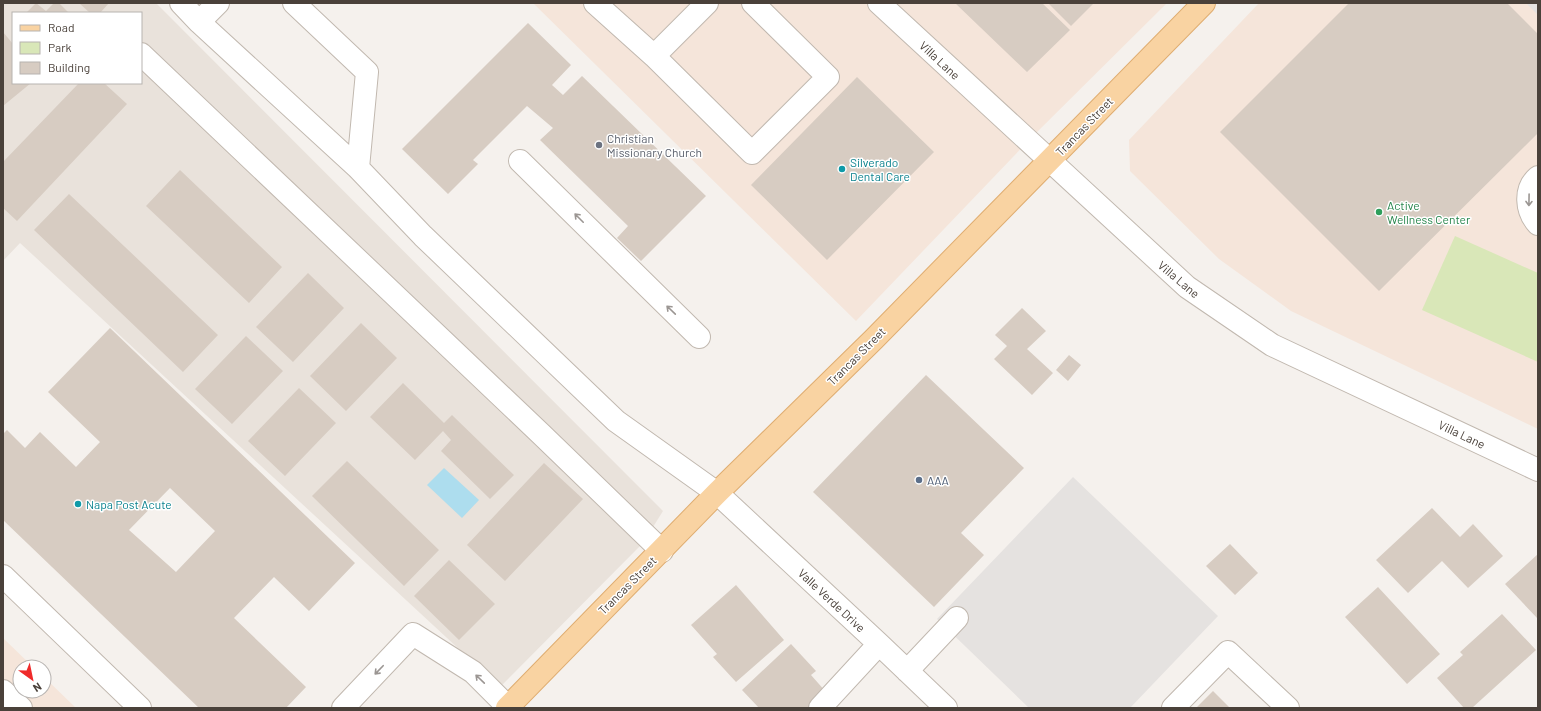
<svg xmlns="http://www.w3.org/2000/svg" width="1541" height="711" font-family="Barlow,sans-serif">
<rect width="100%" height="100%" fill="#f5f1ed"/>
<path fill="#e9e2db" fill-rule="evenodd" d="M3,3H156L663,511L643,543L500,687L20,243L3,261ZM13,13H141V83H13Z"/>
<path fill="#f5e5da" d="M533,3H1167L1033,136L856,321Z
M1259,3H1538V429L1291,311L1219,259L1130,171L1129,140Z
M3,638L33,667H20V691H44V677L76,708H3Z"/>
<path fill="#d9e7b8" d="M1455,236L1538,273V362L1422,310Z"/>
<path fill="#e5e2e0" d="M1526,3H1538V15Z
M1073,477L1218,616L1130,708H1029L937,619Z"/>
<path fill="#adddee" d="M444,468L479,500L462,518L427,485Z"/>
<path fill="#d7ccc2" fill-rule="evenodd" d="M36,3L46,11L54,3H59L69,13H26Z
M79,3H109L100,13H90Z
M955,3H1042L1070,30L1027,72Z
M1048,3H1094L1071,26Z
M1349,3H1507L1538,34V133L1379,291L1220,132Z
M528,23L571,65L552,85L563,95L582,76L706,196L641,261L617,238L628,226L540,140L553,128L527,106L473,160L478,164L448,194L402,149Z
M3,32L13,44V83H31L3,106Z
M857,77L934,152L827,260L751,185Z
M79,83H104L127,104L17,221L3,208V162Z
M180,170L282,267L249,303L146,206Z
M69,194L218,335L183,372L34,230Z
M308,273L344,308L293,362L256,327Z
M1022,308L1046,331L1027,349L1053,373L1032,395L994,359L1007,346L995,335Z
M361,323L397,358L346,411L310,376Z
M110,328L355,563L309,611L274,577L234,618L306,687L286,708H199L3,520V434L7,430L25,448L40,432L76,467L100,442L48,392ZM170,488L215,531L176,572L129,530Z
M246,336L283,371L232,424L195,389Z
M1069,355L1081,365L1068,381L1056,370Z
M926,375L1024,468L961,533L984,555L934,607L813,492Z
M403,383L444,423L452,415L514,475L490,499L441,451L451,440L443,431L415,460L370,417Z
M299,388L336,423L285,476L248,441Z
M347,461L439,550L404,586L312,496Z
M544,463L583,499L505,581L467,545Z
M1432,508L1460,537L1473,524L1503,556L1468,588L1442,561L1408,593L1376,560Z
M1230,544L1258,573L1235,595L1206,566Z
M1538,554V617L1537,618L1505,584Z
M449,560L495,604L459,640L414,596Z
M736,585L784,640L736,682L713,657L717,654L691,625Z
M1378,587L1440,654L1407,684L1345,617Z
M1502,614L1536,650L1472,708H1464L1437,678L1463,655L1460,652Z
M791,644L816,671L811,675L826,692L808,708H759L742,690Z
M1213,691L1230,708H1196Z"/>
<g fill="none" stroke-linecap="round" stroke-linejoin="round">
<g stroke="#c1b8af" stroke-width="24">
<path id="minor" d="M181,3L199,22L358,168L423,236L616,421L717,493L879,644L946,708
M294,3L367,72L358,168
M595,3L654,56
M707,3L654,56L752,153L828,77L753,3
M879,3L1187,287L1272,345L1538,470
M199,22L218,3
M141,54L541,434L662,551
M520,161L699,337
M1538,177C1524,189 1526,211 1538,224
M3,576L140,708
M907,671L957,618
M3,691L21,708
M343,708L413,634L473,672L509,708
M820,708L879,644
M1173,708L1228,652L1288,708"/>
</g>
<g stroke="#dfad71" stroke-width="24">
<path id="major" d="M507,708L717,493L874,339L1204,3"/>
</g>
<use href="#minor" stroke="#fff" stroke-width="22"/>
<use href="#major" stroke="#f9d3a2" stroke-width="22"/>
</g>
<defs><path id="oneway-shaft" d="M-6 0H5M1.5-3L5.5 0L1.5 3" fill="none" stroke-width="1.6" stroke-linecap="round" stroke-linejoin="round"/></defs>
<g stroke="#9b9693">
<use href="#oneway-shaft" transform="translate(1529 200) rotate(91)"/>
<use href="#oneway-shaft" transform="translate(579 218) rotate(-135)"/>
<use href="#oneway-shaft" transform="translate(671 310) rotate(-136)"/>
<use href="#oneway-shaft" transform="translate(379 670) rotate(134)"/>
<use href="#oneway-shaft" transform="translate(480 679) rotate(-136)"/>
</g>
<circle fill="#6b7280" stroke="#fff" stroke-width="1.5" cx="599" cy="145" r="4"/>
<g fill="#0f9aa8" stroke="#fff" stroke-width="1.5">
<circle cx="842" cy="169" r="4"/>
<circle cx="78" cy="504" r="4"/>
</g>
<circle fill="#2e9e5b" stroke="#fff" stroke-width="1.5" cx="1379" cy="212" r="4"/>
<circle fill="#5c6f8a" stroke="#fff" stroke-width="1.5" cx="919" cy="480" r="4"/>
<g text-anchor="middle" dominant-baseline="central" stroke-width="3" stroke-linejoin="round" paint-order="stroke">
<g font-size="12" fill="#4a413a" stroke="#fff">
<text transform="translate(940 60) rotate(43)">Villa Lane</text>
<text transform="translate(1084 126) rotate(-46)">Trancas Street</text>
<text transform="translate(1179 279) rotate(40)">Villa Lane</text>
<text transform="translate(856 356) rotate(-45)">Trancas Street</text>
<text transform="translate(1462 434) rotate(25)">Villa Lane</text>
<text transform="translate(627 585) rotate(-45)">Trancas Street</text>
<text transform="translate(832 600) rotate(43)">Valle Verde Drive</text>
</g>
<g font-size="12" fill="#5b616d" stroke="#fff" text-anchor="start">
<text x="607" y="138">Christian<tspan x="607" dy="14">Missionary Church</tspan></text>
</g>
<g font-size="12" fill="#0d838f" stroke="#fff" text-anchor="start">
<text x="850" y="162">Silverado<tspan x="850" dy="14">Dental Care</tspan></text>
<text x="86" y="504">Napa Post Acute</text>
</g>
<g font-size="12" fill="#27864d" stroke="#fff" text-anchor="start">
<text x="1387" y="205">Active<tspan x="1387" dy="14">Wellness Center</tspan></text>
</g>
<g font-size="12" fill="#4e5e75" stroke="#fff" text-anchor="start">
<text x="927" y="480">AAA</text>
</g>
</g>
<rect width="1541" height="711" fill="none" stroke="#4a413a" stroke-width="8"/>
<rect x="12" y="12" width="130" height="72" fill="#ffffff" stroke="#b7b3b0"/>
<rect x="20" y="25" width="20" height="6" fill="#f9d3a2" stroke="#b7b3b0"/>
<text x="48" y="32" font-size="12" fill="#4a413a">Road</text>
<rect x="20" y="42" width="20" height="12" fill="#d9e7b8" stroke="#b7b3b0"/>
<text x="48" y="52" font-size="12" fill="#4a413a">Park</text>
<rect x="20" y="62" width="20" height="12" fill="#d7ccc2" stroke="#b7b3b0"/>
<text x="48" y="72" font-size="12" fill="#4a413a">Building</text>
<g transform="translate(32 679) rotate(147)"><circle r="19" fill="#ffffff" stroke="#b7b3b0"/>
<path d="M0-3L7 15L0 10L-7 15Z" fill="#ef2a2a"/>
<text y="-6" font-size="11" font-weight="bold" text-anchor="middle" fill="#4a413a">N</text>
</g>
</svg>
